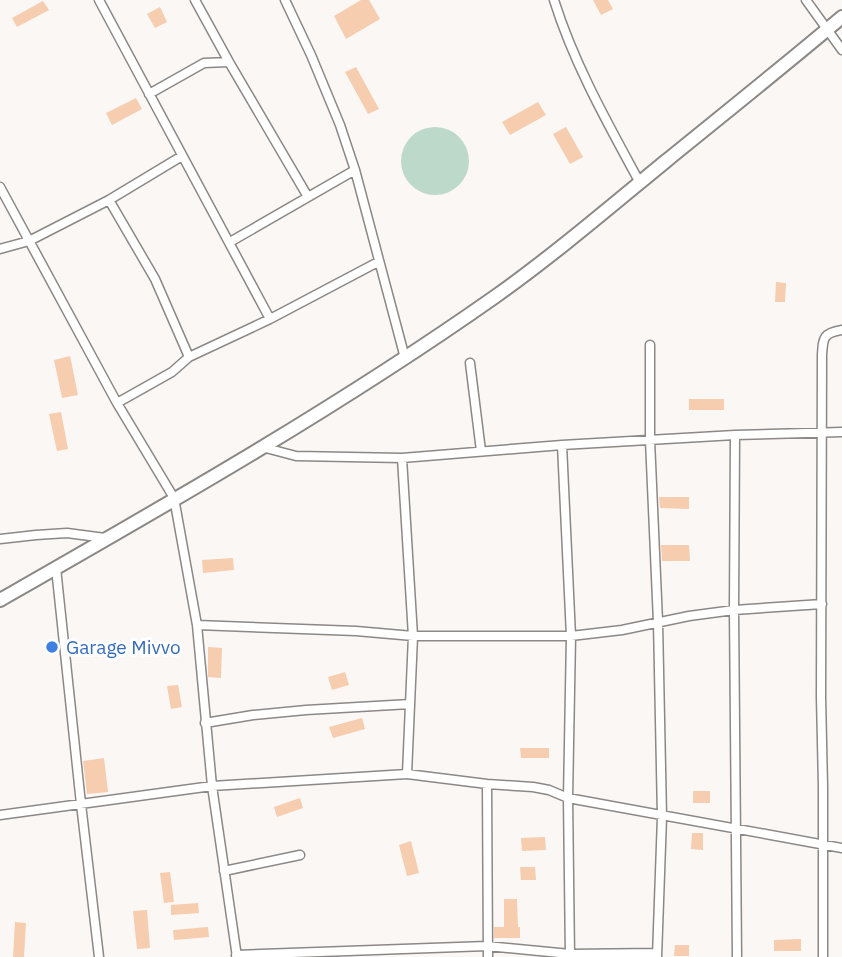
<svg xmlns="http://www.w3.org/2000/svg" width="842" height="957" font-family="'IBM Plex Sans',sans-serif">
<rect width="100%" height="100%" fill="#fbf7f5"/>
<path fill="#bdd9ca" d="M401 161a34 34 0 1 1 68 0a34 34 0 1 1-68 0Z"/>
<path fill="#f6cdae" d="M361,0H369L380,19L346,39L334,16Z
M593,0H608L613,9L601,15Z
M43,1L49,10L17,27L12,18Z
M160,7L167,22L155,28L147,14Z
M356,67L379,109L368,114L345,72Z
M136,98L142,109L112,125L106,113Z
M538,102L546,115L510,135L502,122Z
M566,127L583,157L570,164L553,134Z
M776,282L786,283L785,302H775Z
M70,356L78,395L62,398L54,360Z
M689,399H724V410H689Z
M61,412L68,449L57,451L49,414Z
M659,497H689V509L660,508Z
M661,545H689L690,561H662Z
M233,558L234,570L203,573L202,560Z
M208,647L222,648L221,678L208,677Z
M345,672L349,685L332,690L328,677Z
M178,685L182,707L171,709L167,686Z
M362,718L365,729L333,738L329,727Z
M520,748H549V758H521Z
M104,758L108,792L87,794L83,761Z
M693,791H710V803H693Z
M300,798L303,808L277,817L274,807Z
M692,833H703V850L691,849Z
M545,837L546,850L522,851L521,838Z
M411,841L419,873L407,876L399,845Z
M520,867H535L536,880H521Z
M170,872L174,902L164,903L160,873Z
M504,899H517L518,927H520V938H494V927H504Z
M198,903L199,913L171,915V905Z
M147,910L150,948L137,949L133,911Z
M15,922L26,923L24,957H13Z
M208,927L209,937L174,940L173,930Z
M801,939V951H774V940Z
M675,945H689V956H674Z"/>
<g fill="none" stroke-linecap="round" stroke-linejoin="round">
<g stroke="#8b8885" stroke-width="11">
<path id="minor" d="M99,0L270,319
M195,0L229,62L308,197
M285,0L311,55L340,125L355,170L405,358
M554,0C574,64 608,124 640,183
M806,0L842,50
M149,94L204,63L229,62
M0,187L117,403L174,498L197,625L212,786L237,957
M109,200L155,279L189,357
M230,242L355,170
M0,249L29,241L109,200L182,156
M650,345V440L658,622L662,817L657,957
M470,363L481,451
M117,403L172,372L189,357L270,319L378,262
M735,435L734,610L737,957
M562,445L571,636L568,798L570,957
M262,447L296,456L402,458L562,445L735,435L842,432
M402,458L413,636L407,774
M0,539L36,535L67,533L105,538
M56,568L81,804L99,957
M197,625L356,631L413,636H571L622,630L689,616L734,610L822,604
M205,723L253,715L306,710L410,704
M487,784L488,957
M0,815L212,786L407,774L487,784L533,787L549,790L568,798L842,848
M224,871L300,855
M236,955L487,946L570,954L657,953
M823,957V787L821,697L822,355C823,338 823,333 842,330"/>
</g>
<g stroke="#8b8885" stroke-width="16">
<path id="primary" d="M0,600C168,504 337,408 496,296C555,254 610,207 666,161C725,113 784,66 842,17"/>
</g>
<use href="#minor" stroke="#fff" stroke-width="8"/>
<use href="#primary" stroke="#fff" stroke-width="12"/>
</g>
<circle fill="#3f7fe0" stroke="#fff" stroke-width="2.5" cx="52" cy="647" r="7"/>
<g text-anchor="middle" dominant-baseline="central" stroke-width="6" stroke-linejoin="round" paint-order="stroke">
<g font-size="19" fill="#366cbe" stroke="#fff" text-anchor="start">
<text x="66" y="647">Garage Mivvo</text>
</g>
</g>
</svg>
